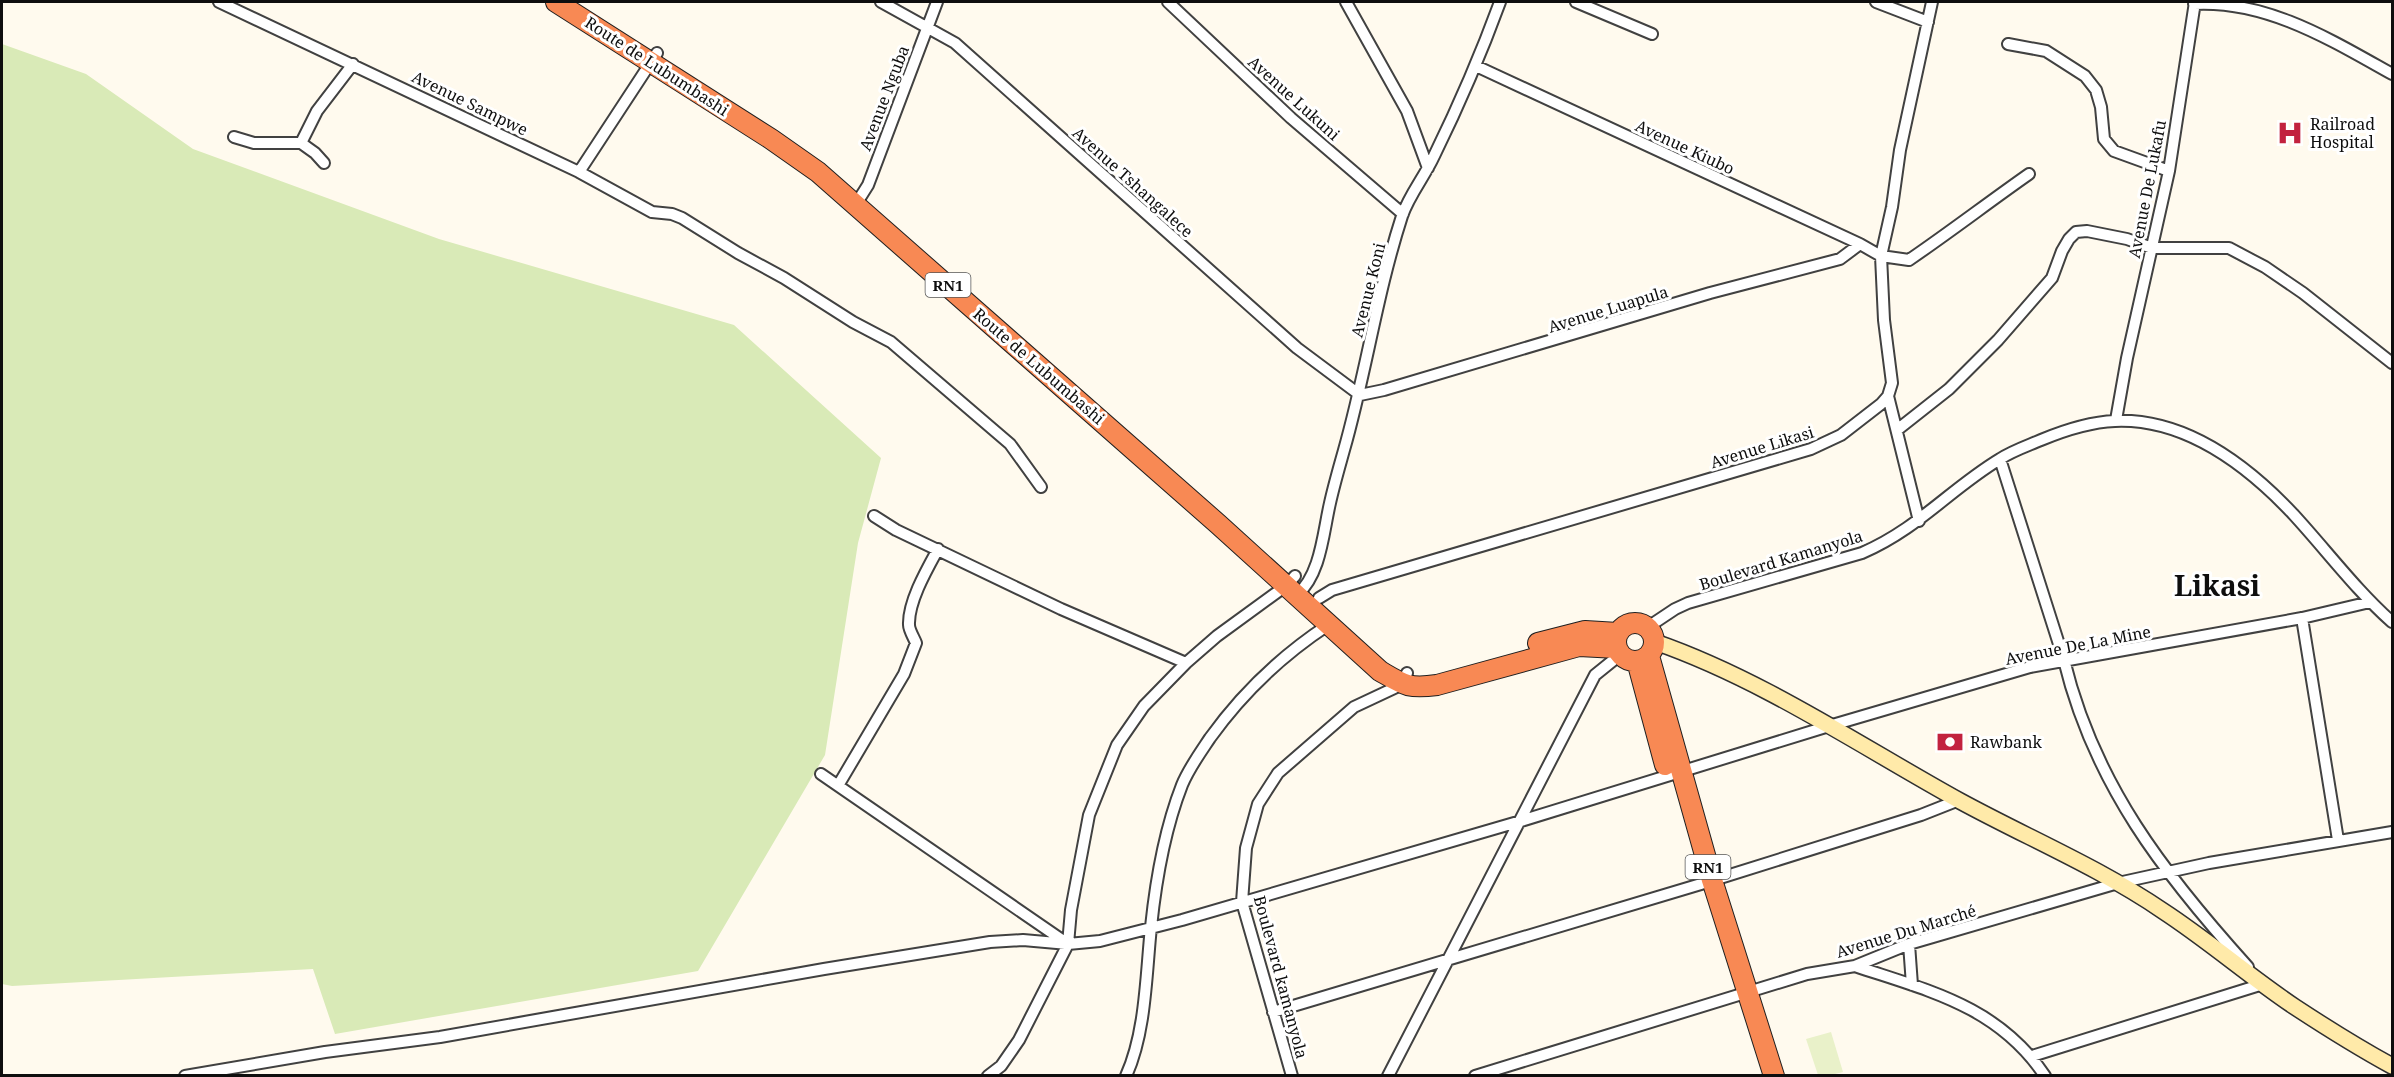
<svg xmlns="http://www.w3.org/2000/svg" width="2394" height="1077" font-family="'Noto Serif',serif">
<rect width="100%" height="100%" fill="#fffaee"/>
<path fill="#d9eab7" d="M2,44L86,74L193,149L439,239L734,325L881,458L858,543L825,755L698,971L335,1034L313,969L12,986L2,984Z"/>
<path fill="#e9f1c9" d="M1831,1032L1843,1072L1831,1075H1818L1806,1039Z"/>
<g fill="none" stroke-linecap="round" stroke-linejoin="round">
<g stroke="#414141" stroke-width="14">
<path id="street" d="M219,2L579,172L657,53
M881,2L955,43L1297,348L1360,395L1384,390L1710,293L1840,259L1860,244
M1168,2L1291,118L1403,214
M1346,2L1407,111L1428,168
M1576,2L1652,34
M1876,2L1928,22
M2194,4C2267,0 2331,40 2392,74
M2008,44L2046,51L2085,76L2096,90L2101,107L2104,139L2114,151L2169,171
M1476,66L1860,244L1881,256L1909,260C1950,232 1989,202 2029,174
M234,137L254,143H301L317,111L353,64
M301,143L315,153L324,163
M579,172L652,212L672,214L682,218L738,253L784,278L853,322L891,342L1010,444L1041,487
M856,204L868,185L937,2
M1888,396L1919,521
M2116,420L2127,358L2169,171L2195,2
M1897,430L1949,389L1998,340L2052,278L2062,251L2069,239L2076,232L2087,231L2127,239L2152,248H2229L2265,267L2303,293L2392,363
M2000,459L2064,660C2094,784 2164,874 2248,967
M874,516L896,530L1061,609L1186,663
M1297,595C1321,574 1323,533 1330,503C1334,485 1339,468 1344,450C1366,373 1377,293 1402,216C1409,195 1425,176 1434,156C1459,105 1481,54 1500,2
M1319,598L1332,590L1811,449L1841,435L1881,404L1888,396L1892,383L1884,320L1881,256L1892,207L1900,150L1932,2
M2302,618L2338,840
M1648,627L1675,609L1688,603L1862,553C1918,529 1950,489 2000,459C2012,451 2027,446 2041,440C2065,430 2089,422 2115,421C2186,418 2248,466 2294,515C2327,551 2356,590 2392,622
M821,774L1068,944
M839,784L904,674L916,643C914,638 909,630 909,625C908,602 927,569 938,549
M1909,944L1912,985
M1855,966C1929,991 1998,1006 2045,1076
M1273,1012L1701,884L1921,815L1959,800
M2032,1056L2263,984L2260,981
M185,1076L325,1052L440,1037L824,969L990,942L1023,940L1068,944L1100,941L1182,920L1521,821L1829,726L2030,667L2302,618L2370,602
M988,1076L1001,1066L1019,1040L1068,944L1071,910L1089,815L1117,745L1144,706L1186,663L1217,636L1287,585L1295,576
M1126,1076C1146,1032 1146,974 1151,927C1156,879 1164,831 1182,785C1189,768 1200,753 1210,738C1243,692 1281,656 1328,625
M1292,1076L1242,902L1246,848L1258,804L1278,773L1354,707L1403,684L1407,673
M1388,1076L1595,675L1621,654
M1475,1076L1807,974L1855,966L1909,944L2118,883L2209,863L2392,832"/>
</g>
<g stroke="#303030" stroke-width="18">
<path id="secondary" d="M1655,642C1762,679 1862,747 1960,801C2028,838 2100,868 2163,911C2209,941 2250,977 2295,1007C2327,1028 2359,1048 2392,1066"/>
</g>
<g stroke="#1f1f1f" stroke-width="22">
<path id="highway" d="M556,2L771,139L818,172L1218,524L1380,671C1404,685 1408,689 1437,685L1579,646L1617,648
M1616 642a19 19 0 1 1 38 0a19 19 0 1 1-38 0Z
M1538,643L1585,631L1618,633
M1649,656L1712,880L1774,1076
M1637,661L1665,765"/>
</g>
<use href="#street" stroke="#fff" stroke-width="10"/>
<use href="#secondary" stroke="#ffeaa9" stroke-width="15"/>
<use href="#highway" stroke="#f88954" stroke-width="20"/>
</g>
<defs>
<g id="hospital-bare" transform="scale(2.07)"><path d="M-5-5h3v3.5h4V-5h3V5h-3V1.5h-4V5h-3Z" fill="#c2223f" stroke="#fff" stroke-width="2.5" paint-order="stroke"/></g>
<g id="bank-bare" transform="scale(2.07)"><path d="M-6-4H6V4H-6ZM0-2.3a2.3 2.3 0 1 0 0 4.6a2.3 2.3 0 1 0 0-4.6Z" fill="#c2223f" stroke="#fff" stroke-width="2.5" paint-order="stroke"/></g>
</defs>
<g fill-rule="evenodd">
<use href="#hospital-bare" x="2290" y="133"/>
<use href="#bank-bare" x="1950" y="742"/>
</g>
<g text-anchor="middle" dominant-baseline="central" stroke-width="6" stroke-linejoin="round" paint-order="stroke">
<g fill="#fff" stroke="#565656" stroke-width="1.5">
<rect x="925.5" y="273" width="45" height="24" rx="4.5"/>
<rect x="1685.5" y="855" width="45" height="24" rx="4.5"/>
</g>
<g font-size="15" font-weight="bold" fill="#0e0e0e">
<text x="948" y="285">RN1</text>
<text x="1708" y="867">RN1</text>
</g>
<g font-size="16" fill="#0e0e0e" stroke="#fff">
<text transform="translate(657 66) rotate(33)">Route de Lubumbashi</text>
<text transform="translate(884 98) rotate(-69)">Avenue Nguba</text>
<text transform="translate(1294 98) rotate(42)">Avenue Lukuni</text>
<text transform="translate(470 103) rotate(26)">Avenue Sampwe</text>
<text transform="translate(1685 147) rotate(25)">Avenue Kiubo</text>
<text transform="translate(1133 182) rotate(42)">Avenue Tshangalece</text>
<text transform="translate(2147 189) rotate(-79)">Avenue De Lukafu</text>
<text transform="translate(1368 290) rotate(-76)">Avenue Koni</text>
<text transform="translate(1608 309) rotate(-17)">Avenue Luapula</text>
<text transform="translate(1039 366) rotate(41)">Route de Lubumbashi</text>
<text transform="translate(1762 447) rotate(-17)">Avenue Likasi</text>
<text transform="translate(1781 560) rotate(-17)">Boulevard Kamanyola</text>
<text transform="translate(2078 645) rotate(-11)">Avenue De La Mine</text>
<text transform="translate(1906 931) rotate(-17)">Avenue Du Marché</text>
<text transform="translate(1281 977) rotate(75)">Boulevard kamanyola</text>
</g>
<g font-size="16" fill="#0e0e0e" stroke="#fff" text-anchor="start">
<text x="2310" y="124">Railroad<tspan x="2310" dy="18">Hospital</tspan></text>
<text x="1970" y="742">Rawbank</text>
</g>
<g font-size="28" font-weight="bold" fill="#0e0e0e" stroke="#fff">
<text x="2217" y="585">Likasi</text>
</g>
</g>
<rect width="2394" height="1077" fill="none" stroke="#0e0e0e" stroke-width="6"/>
</svg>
